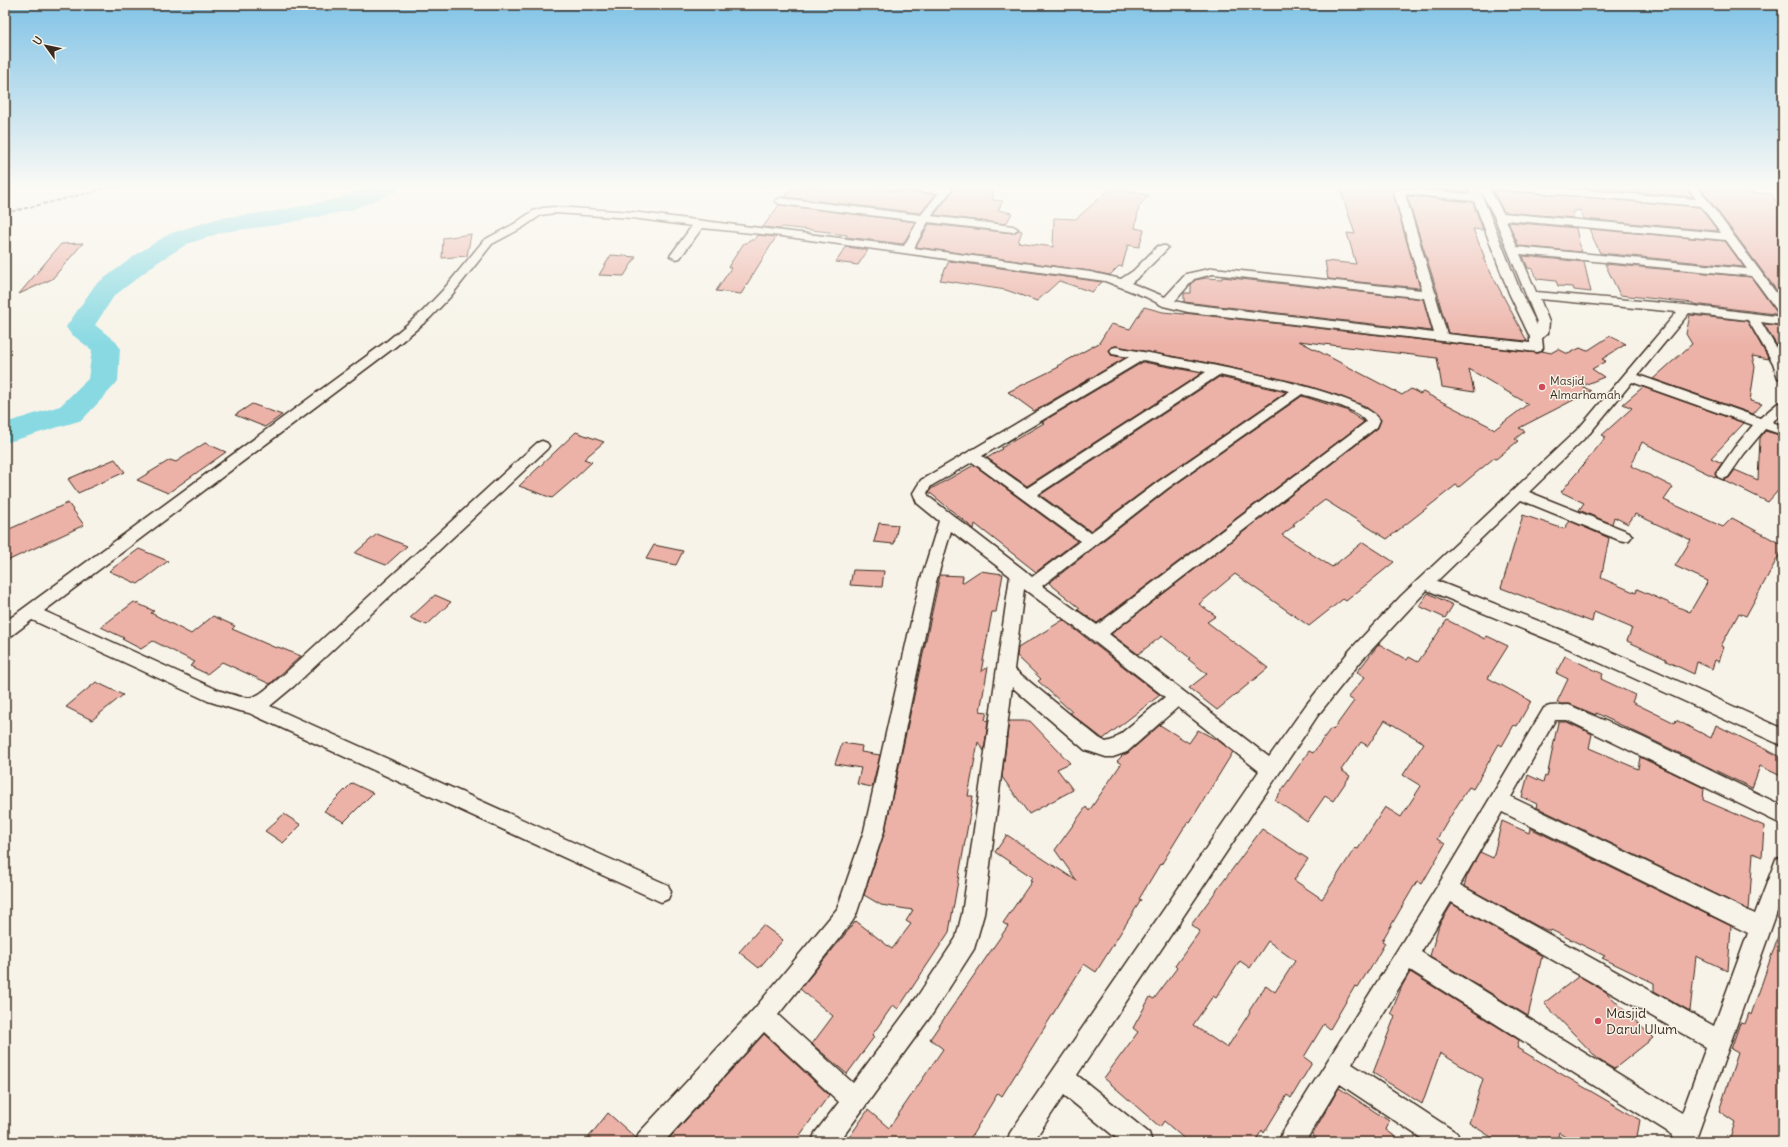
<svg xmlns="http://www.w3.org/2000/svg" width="1788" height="1147" font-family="Delius,sans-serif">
<rect width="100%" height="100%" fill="#f7f3e8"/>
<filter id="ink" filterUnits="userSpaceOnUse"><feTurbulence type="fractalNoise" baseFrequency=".025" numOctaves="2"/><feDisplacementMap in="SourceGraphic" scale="8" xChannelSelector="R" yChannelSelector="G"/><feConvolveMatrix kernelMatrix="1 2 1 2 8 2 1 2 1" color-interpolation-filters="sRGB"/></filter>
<g filter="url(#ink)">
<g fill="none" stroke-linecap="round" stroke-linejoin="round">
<path fill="#88d9e2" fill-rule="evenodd" d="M370,186H401L398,191L351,210L277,225L223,232L187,244L158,262L114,296L95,325L116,342L120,348L118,381L113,387L82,420L5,443V423L60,406L88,379L92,350L70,333L66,327L95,285L140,252L169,234L219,218L277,211L337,199Z"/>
</g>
<path fill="#ecb2a8" stroke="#3b2a1e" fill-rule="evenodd" d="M793,186H883L889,190L936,194L920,213L785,197Z
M952,186H992L993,200L1003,201L998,210L1012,213L1006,224L934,215L953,191Z
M1113,186L1149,196L1139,206L1135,228L1144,230L1139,247L1128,245L1122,267L1119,266L1110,275L1090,271L916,247L929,224L1013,233L1019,230L1022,231L1018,242L1053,247L1054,218L1076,219Z
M1342,186L1397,189L1394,190L1393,193L1420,288L1328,279L1325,261L1356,264L1347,233L1355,234L1340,188H1343Z
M1407,186H1467L1469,192L1407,187Z
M1547,186H1686L1693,197Z
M1699,186H1745L1749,192L1771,194L1783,212V299Z
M1492,189L1700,207L1718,231L1584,219L1580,210L1572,212L1574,218L1504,212Z
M1407,196L1473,202L1483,230L1473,229L1485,258H1483L1527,341L1448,333L1438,297V294Z
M779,205H780L916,222L903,244L846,237L847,235L829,233L830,232L782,227L780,229L763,227Z
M1508,222L1576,228L1581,252L1519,246Z
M1589,229L1725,241L1744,267L1600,253Z
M471,234L467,256L442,258L443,238Z
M757,235L776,237L741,294L716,291L731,268L728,267L744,243H747L749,240H754Z
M83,243L52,279L19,294L61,244Z
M846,247L868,250L858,265L836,262Z
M611,255L636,257L624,276L599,275Z
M1523,256L1584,262L1591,292L1574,290L1573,287L1558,286L1556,281L1537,279L1533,269L1528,268Z
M949,261L1102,282L1092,292L1059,281L1037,301L1006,290L940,280Z
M1605,264L1751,277L1778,314L1783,315L1693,304V303L1620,295Z
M1222,277L1423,299L1432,331L1184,302V293H1191V285L1195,280L1206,278L1222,279Z
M1144,307L1163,312L1184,314V313L1537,353L1542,351L1551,353L1558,349L1568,354L1580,348L1587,351L1610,336L1626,344L1602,359L1606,361L1592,369L1604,377L1582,386L1591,391L1519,428L1525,431L1515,439L1518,441L1496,459L1494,458L1459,487L1456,485L1387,539L1325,500L1293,524L1295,525L1282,535L1332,567L1363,542L1394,562L1346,601L1343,599L1309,626L1235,574L1199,604L1216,616L1207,622L1268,668L1217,710L1189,688L1207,674L1188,659L1190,658L1162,636L1138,654L1111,634L1378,428L1381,420L1365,406L1337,395L1299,383L1214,364L1116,346L1112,347L1109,350L1111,355L1125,358L1034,411L1008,392L1059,367L1057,366L1099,343L1111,324L1130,329ZM1299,341L1437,358L1442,387L1474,392L1469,369L1528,404L1495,429L1423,392L1420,394L1411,389L1402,395Z
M1690,315L1747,321L1769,359L1752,356L1755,367L1750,401L1762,404L1753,414L1653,379L1692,344L1686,334Z
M1764,324L1783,326V356Z
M1143,362L1202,373L1027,486L987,458L1002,449L1001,448L1044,423L1042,422Z
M1219,377L1286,392L1157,481L1090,531L1040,495Z
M1643,387L1744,423L1711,458L1722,463L1715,473L1717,478L1642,442L1631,466L1673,487L1664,500L1723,527L1732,518L1783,545V548L1746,616L1739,613L1721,646L1724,647L1719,662L1715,660L1712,669L1697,662L1694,674L1666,661V659L1627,641L1632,628L1594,612L1592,622L1501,588L1523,515L1564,529L1570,521L1609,538L1601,578L1636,593L1637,589L1690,612L1708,581L1675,566L1691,540L1635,514L1628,524L1614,517L1612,524L1579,510L1584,503L1561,492L1606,437L1602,435L1632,408L1623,404Z
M1302,396L1346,410L1364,422L1097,623L1078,610L1080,608L1049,583L1169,489Z
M252,404L282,415L265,427L235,415Z
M1765,431L1783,436V485L1768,502L1723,480L1729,478L1735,470L1758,480L1760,438Z
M576,432L604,442L584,459L592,462L573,480L552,498L519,486Z
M205,443L226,452L168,493L137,480L170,460L176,462Z
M115,459L125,472L78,493L68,479Z
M974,465L1077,541L1036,572L975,524L974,529L929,492L931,489Z
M68,503L84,525L5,562V531Z
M879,523L898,525L894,544L874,542Z
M377,534L407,546L386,565L355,553Z
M654,545L683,551L676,565L646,559Z
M139,549L168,561L138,584L109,571Z
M853,570L884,571L882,587L850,585Z
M980,571L1003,574L996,612H992L981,672L988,667L980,711L987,712L985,720L988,721L984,751L978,742L968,796H973L949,932L898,1009L893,1005L872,1035L874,1037L847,1074L812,1044L833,1016L800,989L856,921L892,949L911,924L906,921L913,910L881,905L864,895L885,831L940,575L963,576L962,583Z
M1428,593L1453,605L1445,618L1419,606Z
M435,595L451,602L427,625L410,618Z
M134,602L154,611L151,613L191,634L213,616L235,626L232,629L276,648L278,647L301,656L270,684L222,662L207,674L190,666L195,662L153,641L141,649L122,639L124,638L101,627Z
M1063,620L1160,695L1103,739L1070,713L1072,712L1038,681L1041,679L1017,656L1018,648Z
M1447,620L1485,639L1487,636L1508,646L1488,678L1531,701L1517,726L1514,725L1502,746L1499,744L1473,789L1469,787L1456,807L1437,839L1445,844L1422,884L1417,881L1382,941L1385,943L1369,971H1368L1358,987L1355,986L1330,1029L1324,1024L1304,1057L1312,1063L1291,1098L1287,1095L1264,1133L1262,1130L1255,1142H1188L1164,1121L1160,1127L1104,1078L1138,1032L1133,1028L1150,997L1154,999L1177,968L1175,966L1200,931L1191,925L1262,829L1308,859L1294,880L1322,899L1355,848L1358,849L1385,807L1401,817L1421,786L1403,775L1424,743L1385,720L1368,746L1361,742L1341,770L1350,776L1333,801L1325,796L1307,822L1275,800L1309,751L1313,753L1331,728L1333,730L1354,701L1348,697L1365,677L1357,672L1379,644L1407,660L1409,657L1418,662ZM1268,941L1295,961L1275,992L1266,985L1249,1011L1250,1012L1227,1048L1193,1025L1213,996L1216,998L1240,961L1250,968Z
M1565,656L1603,674L1601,679L1635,695L1632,702L1675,723L1676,720L1711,738L1716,725L1783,758V777L1760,766L1752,788L1596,713V715L1570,704H1561L1557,702L1568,679L1556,673Z
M96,682L123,695L92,720L66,707Z
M1009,721H1030L1070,763L1057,769L1073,790L1029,814L1002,777Z
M1558,722H1567L1592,734L1589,748L1638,769L1640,757L1704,788L1703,800L1764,826L1762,857L1753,853L1749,910L1536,807L1537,804L1522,797L1528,775L1543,782L1545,776L1547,777Z
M1160,725L1189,743L1198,730L1219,741L1233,752L1190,822L1188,821L1161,865L1160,864L1139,899L1141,900L1096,972L1084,964L1002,1096L998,1093L968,1142H846L868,1110L889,1128L943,1049L930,1039L1008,926L1003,923L1032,881L1030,880L1032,877L995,852L1007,835L1077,881L1055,850L1086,807L1089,811L1121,764L1117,761L1123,755L1128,753Z
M842,743L862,746L861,752L880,755L872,787L857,784L861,768L835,764Z
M352,783L373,793L344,822L324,811Z
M284,814L301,825L283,843L265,831Z
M1502,821L1529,833L1530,828L1731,926L1728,971L1696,956L1690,1011L1654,991V983L1602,958L1605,956L1551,930V931H1548L1540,927L1541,928L1464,886L1467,876L1480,852L1493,858Z
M1452,904L1542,956L1528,1016L1430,956L1439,925Z
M763,925L783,940L759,968L739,952Z
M1781,928H1783V1142H1729L1735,1122L1719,1111L1738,1053L1731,1049L1740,1023L1745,1024L1749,1013L1751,1015Z
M1410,972L1519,1040L1517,1048L1640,1120L1636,1142H1575L1559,1132L1557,1142H1499L1469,1123L1483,1079L1440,1053L1422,1104L1373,1073L1395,1016L1391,1013L1402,986Z
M1579,976L1606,992L1653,1038L1614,1069L1599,1060L1544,1003Z
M764,1034L829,1095L795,1142H666Z
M1339,1088L1389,1121L1386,1130L1403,1142H1322L1312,1135Z
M608,1113L636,1138L635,1142H585Z"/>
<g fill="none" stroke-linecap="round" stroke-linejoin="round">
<g stroke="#3b2a1e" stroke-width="3">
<path id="street" d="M884,186H951L952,190L931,216L1013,226L1018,229L1013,232L928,222L914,248L1090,272L1121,279L1133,271L1158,246H1166L1168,248L1141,275L1131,283L1165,297L1186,274L1213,268L1422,290L1394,193L1395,191L1404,188L1471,194L1468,186H1488L1503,213L1721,233L1701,206L1494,189L1489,186H1530L1696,199L1687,186H1697L1783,302V314L1779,313L1752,276L1520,254L1536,292L1686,305L1783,317V325L1761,322L1783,359V379L1778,378L1773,363L1748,320L1689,313L1638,375L1760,418L1778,403L1783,402V413L1772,422L1783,426V435L1765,429L1744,454L1728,477L1723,479L1718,477L1716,474L1718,471L1734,448L1753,425L1632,382L1590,433L1529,492L1629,532L1632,536L1629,540L1624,541L1619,540L1521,500L1437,581L1564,631L1658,672L1783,729V746L1552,641L1427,590L1362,660L1318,715L1077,1075L1149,1133L1152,1142H1121L1064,1095L1033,1142H1007L1010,1133L1259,771L1178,707L1127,752L1113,757H1106L1085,750L1012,687L984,914L974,949L933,1013L839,1142H812L815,1133L839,1102L764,1032L664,1142H636L639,1133L755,1008L837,909L864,831L920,582L939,521L917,503L913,493L921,480L1129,357L1112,354L1110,351L1112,348L1116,347C1162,356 1358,387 1380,420L1377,427L1109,634L1269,757L1306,705L1350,650L1401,596L1580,427L1677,312L1540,299L1549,322L1548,333L1542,338L1543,348L1541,351L1537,352L1188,312L1163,306L1146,297L1105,281L781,236L702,228L680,258L676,259L670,256L692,226L632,218L555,213L541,215L522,228L492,244L451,296L430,318L395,347L44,611L218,690C256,703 252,700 282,676L537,443L542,441L547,443L549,446L547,449L294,686L270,706L668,885L671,892L668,899L661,902L249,713L236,710L208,701L32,620L11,636L5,637V622L387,341L422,312L443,290L484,240L514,224L533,211L543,208L555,207L632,212L904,246L918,221L780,204L775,201L780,198L921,215L939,193L889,189ZM1479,188L1494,216L1537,322V325L1521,293ZM1405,194L1474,201L1509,293L1530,337V343L1447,334L1436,297L1437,295L1435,292ZM1506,220L1726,240L1747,269L1517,247ZM1213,274L1424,298L1434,333L1188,304L1175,301L1194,279ZM1143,360L1206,372L1027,488L982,456ZM1219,375L1290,391L1158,482L1090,533L1037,495ZM1302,394C1320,400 1356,407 1366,422L1097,625L1042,586L1168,488ZM972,462L1080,541L1032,577L1024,570L929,497L927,493L931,486ZM951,531L1010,576L962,914L956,938L917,997L853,1083L778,1015L852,922L856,915L884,831L936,582ZM1024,589L1091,639L1165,697L1113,740L1106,742L1099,738L1014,669Z
M1569,705L1642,737L1783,806V825L1567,720H1555L1511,797L1755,914L1776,859L1783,857V895L1695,1142H1671L1673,1135L1410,970L1352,1064L1457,1133L1460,1142H1427L1340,1084L1305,1142H1279L1282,1133L1440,882L1544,708L1550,706ZM1502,812L1748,933L1714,1026L1460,885ZM1451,902L1706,1047L1682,1113L1421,952Z"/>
</g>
<use href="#street" fill="#f7f3e8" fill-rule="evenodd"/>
<path stroke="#3b2a1e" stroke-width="2" stroke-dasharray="4.5 2" stroke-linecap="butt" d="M5,213L118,186"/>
</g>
</g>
<linearGradient id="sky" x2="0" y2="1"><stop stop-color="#81c3e6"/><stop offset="0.54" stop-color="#fbfaf5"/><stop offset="1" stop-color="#fbfaf5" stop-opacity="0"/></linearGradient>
<rect width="1788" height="346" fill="url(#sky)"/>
<g fill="#d1495b" stroke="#f7f3e8" stroke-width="1.5">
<circle cx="1542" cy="387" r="4"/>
<circle cx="1598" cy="1021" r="4"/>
</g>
<g text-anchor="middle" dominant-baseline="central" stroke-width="3" stroke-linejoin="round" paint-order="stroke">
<g font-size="12" fill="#3b2a1e" stroke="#f7f3e8" text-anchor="start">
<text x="1550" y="380">Masjid<tspan x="1550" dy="14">Almarhamah</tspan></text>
</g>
<g font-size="14" fill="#3b2a1e" stroke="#f7f3e8" text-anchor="start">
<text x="1606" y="1013">Masjid<tspan x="1606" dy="16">Darul Ulum</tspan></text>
</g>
</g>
<rect width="1788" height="1147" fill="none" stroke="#f7f3e8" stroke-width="20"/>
<rect x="10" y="10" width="1768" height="1127" fill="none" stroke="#3b2a1e" stroke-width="1.5" filter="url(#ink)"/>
<g transform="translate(46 46) rotate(303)" stroke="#f7f3e8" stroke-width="3" paint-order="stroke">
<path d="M0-3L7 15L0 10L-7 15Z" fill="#3b2a1e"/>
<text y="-6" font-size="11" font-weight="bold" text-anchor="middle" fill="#3b2a1e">U</text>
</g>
</svg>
